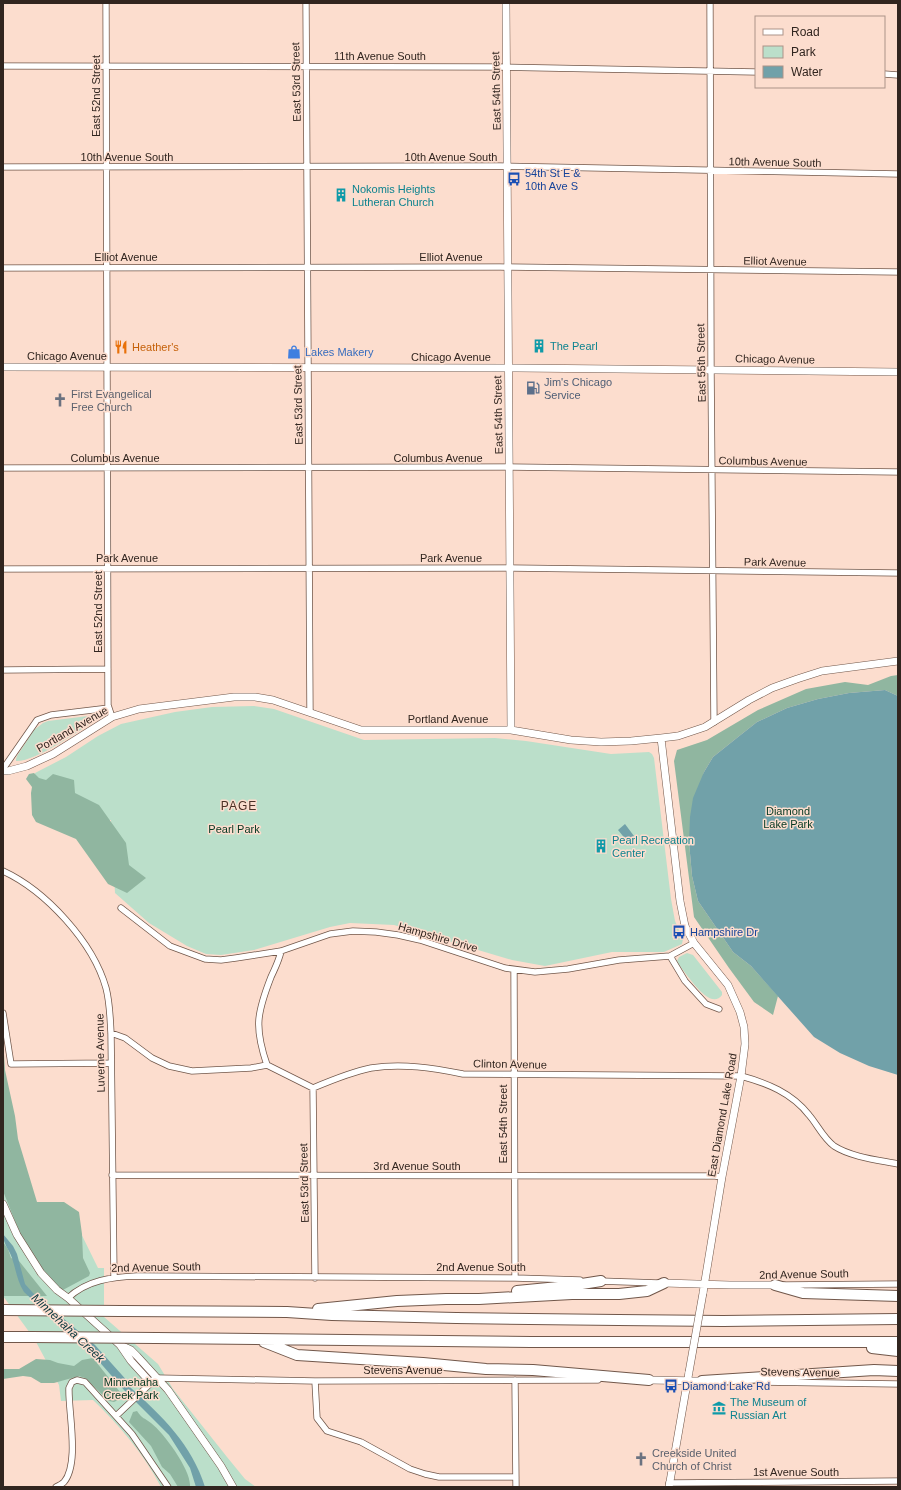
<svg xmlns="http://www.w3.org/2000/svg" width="901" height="1490" font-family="Arial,sans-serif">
<rect width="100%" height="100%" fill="#fcddce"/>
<path fill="#bbdfca" d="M254,706L274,709L364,740L495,738L526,741L611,754L649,752L652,754L654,758L671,899L675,921L683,939L682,944L664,952H612L545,966L512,960L394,925L350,923L330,927L254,950L221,955L206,954L187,946L149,923L115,893L111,820L36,822L35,773L66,757L98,736L121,724L175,712L212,707Z
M96,715L99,716L97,720C79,730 36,762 16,761V759L17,756L34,730L43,723L48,721Z
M687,953L693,955L722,992V995C710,1012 687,974 679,965L677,961L679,957Z
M3,1073L15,1139L37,1207H68L98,1268H104V1317L158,1364L173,1389L227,1457L245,1479L256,1487H161C144,1454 119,1425 93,1400L61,1401L59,1385L35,1340L3,1296Z"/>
<path fill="#90b6a0" d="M898,675V696L885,690L849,693L818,699L787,708L757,722L738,737L713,757L704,772L689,842L692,876L698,901L733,952L751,966L778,996L773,1015L754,1002L729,968L694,917L674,761L677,750L707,740L758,710L806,689L845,682L868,685L891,676Z
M34,773L39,778L46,780L53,774L74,780L75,793L99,805L126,843L129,865L146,878L127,893L108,884L76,839L36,822L32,815L31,793L32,787L26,779L29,774Z
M3,1038L5,1070L15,1116L18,1139L37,1202H64L79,1212L82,1234L83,1258L90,1273L89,1276L61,1291L49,1279L21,1236L3,1191Z
M3,1242L8,1249L11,1258L19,1261L47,1296H3Z
M93,1358L120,1392V1399L114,1402L109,1401L85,1378L79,1376L54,1383H41L31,1377L23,1376L3,1379V1369H19L36,1359L50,1360L58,1363L74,1366L82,1360Z
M137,1411C142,1419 145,1418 151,1423C164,1433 191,1470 190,1486L178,1487L170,1474L162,1467L151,1446L129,1422L133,1412Z"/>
<path fill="#71a1a9" d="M885,690L898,696V1075L869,1066L840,1053L814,1037L751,966L733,952L698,901L692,876L689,842L690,817L693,798L704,772L713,757L738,737L757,722L787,708L818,699L849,693Z
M625,824L634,836L627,841L618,830Z
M3,1234L13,1246L17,1254L25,1284L33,1293L95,1345L130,1384L131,1388C162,1416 192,1445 205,1487H196L190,1468L169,1435L124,1390L96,1358L24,1292C17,1281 16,1270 12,1258C9,1249 3,1244 3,1234Z"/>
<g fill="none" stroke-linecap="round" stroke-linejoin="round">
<g stroke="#71574a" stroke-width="7">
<path id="minor" d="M106,3L108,705L112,717
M306,3L310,712
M710,3L711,369L714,722
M3,66L499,67L756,72
M884,74L898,75
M3,167L500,166L898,174
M3,268L500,267L898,272
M3,468L509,467L898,472
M3,569L510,568L898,573
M3,670L108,669
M3,769L37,720L51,715L109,708
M3,871C46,891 93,942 106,988C110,1003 110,1018 111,1033L114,1277
M121,908L170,946L205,959L221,960L236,958L281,951L330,934L353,931L376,932L398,935L420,940L505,968L535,972L568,969L619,960L670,956L694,943
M670,956L685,981L706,1004L719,1009
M514,970L515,1278
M3,1013L11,1064L111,1063
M111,1033L125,1038L152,1058L169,1066L192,1071L251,1068L267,1065L313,1088C332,1080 351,1072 371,1068C402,1063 433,1068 463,1074L741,1076C767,1083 792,1093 809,1115C817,1124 823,1138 834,1146C851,1157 878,1160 898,1164
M267,1065C254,1027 257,1013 271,977C275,968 279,961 281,951
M313,1088L315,1278
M112,1175L715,1176L722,1177
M599,1281L658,1283
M784,1285L898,1284
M68,1298C87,1280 112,1277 137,1276L515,1278L580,1280
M156,1378L315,1381L598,1380
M515,1380L516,1487
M315,1381L317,1418L327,1431L361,1442L410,1469L425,1474L439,1477H516
M762,1382L898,1384
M116,1416L151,1383
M669,1483L898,1481
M56,1487C58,1486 62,1484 64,1482C80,1463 68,1411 69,1388L72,1382L77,1380L85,1382L132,1434L168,1487"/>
</g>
<g stroke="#71574a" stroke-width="8">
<path id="tertiary" d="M506,3L511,730
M3,367L517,368L898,372
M661,738L680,901L685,926L694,943L728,985L740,1012L744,1027L745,1044L741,1076L722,1177L703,1293
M3,771H8L27,766L53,754L112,717L139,709L234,697H255L273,700L361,730H511L571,740L601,742L631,741L661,738L678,736L705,727L749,700L772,688L797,679L822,671L898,661
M3,1204L17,1235L41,1273L57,1290L68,1298L120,1345L131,1361L151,1383L156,1378
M664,1283L730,1285H775
M120,1345L131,1350L137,1356L168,1390L221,1466L233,1487
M649,1380L702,1381
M669,1487L689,1372"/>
</g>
<g stroke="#71574a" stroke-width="12">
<path id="motorway" d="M775,1285L803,1293L898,1296
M517,1291L569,1286L601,1281
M318,1309L397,1301L446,1299H479L572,1294H619L647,1291L664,1283
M121,1311L287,1312L332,1315L456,1318L618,1320L723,1321L898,1319
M3,1337H32
M156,1338L531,1342H898
M264,1342L297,1355L423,1363L486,1369L533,1370L649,1380
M872,1348L898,1351
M702,1381L874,1370L898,1371"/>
</g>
<use href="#minor" stroke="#fff" stroke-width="5.5"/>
<use href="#tertiary" stroke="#fff" stroke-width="7"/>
<use href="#motorway" stroke="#fff" stroke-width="10"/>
<g stroke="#71574a" stroke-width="8" stroke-linecap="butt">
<path id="tertiary-bridge" d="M689,1372L703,1293"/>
</g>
<g stroke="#71574a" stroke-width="12" stroke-linecap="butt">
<path id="motorway-bridge" d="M3,1310L121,1311
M32,1337L156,1338"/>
</g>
<use href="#tertiary-bridge" stroke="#fff" stroke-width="7"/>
<use href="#motorway-bridge" stroke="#fff" stroke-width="10"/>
</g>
<defs>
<g id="bus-bare" transform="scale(1.08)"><path d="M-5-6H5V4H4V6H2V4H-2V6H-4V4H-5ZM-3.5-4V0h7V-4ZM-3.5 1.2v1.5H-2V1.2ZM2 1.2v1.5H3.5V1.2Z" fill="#1a4fb4" stroke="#fcddce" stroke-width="2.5" paint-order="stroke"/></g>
<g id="building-bare" transform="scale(1.08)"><path d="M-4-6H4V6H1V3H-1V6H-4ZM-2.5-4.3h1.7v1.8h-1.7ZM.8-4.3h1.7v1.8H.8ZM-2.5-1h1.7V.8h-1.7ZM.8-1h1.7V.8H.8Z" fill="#0f9aa8" stroke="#fcddce" stroke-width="2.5" paint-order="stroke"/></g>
<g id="restaurant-bare" transform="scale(1.08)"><path d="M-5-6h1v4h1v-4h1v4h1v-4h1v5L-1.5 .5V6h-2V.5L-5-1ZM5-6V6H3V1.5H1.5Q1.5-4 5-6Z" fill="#e8710a" stroke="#fcddce" stroke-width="2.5" paint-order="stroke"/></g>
<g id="shop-bare" transform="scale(1.08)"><path d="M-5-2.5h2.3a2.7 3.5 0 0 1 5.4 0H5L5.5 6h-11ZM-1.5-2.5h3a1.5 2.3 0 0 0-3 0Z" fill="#3f7fe0" stroke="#fcddce" stroke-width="2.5" paint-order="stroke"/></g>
<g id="fuel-bare" transform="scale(1.08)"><path d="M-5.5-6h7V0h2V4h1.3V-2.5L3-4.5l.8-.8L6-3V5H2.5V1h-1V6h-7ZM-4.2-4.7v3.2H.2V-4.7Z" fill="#5c6f8a" stroke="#fcddce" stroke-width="2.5" paint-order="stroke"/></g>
<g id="church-bare" transform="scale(1.08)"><path d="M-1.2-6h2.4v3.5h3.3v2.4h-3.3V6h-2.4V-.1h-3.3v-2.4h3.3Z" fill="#6b7280" stroke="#fcddce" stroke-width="2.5" paint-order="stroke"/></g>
<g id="museum-bare" transform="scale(1.08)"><path d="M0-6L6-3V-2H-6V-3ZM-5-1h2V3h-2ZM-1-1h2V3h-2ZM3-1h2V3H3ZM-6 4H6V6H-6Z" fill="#0f9aa8" stroke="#fcddce" stroke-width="2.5" paint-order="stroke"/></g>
</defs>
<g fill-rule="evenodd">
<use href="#bus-bare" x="514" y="179"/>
<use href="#building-bare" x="341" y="195"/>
<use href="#building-bare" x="539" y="346"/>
<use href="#restaurant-bare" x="121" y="347"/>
<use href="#shop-bare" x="294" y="352"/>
<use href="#fuel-bare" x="533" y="388"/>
<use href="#church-bare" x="60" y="400"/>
<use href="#building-bare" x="601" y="846"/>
<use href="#bus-bare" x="679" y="932"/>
<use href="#bus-bare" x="671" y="1386"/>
<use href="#museum-bare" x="719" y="1408"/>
<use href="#church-bare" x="641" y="1459"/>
</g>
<g text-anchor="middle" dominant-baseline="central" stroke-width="3" stroke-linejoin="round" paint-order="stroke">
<g font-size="11" fill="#31251f" stroke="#fcddce">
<text x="380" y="56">11th Avenue South</text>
<text transform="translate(296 82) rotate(-91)">East 53rd Street</text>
<text transform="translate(496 91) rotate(-91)">East 54th Street</text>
<text transform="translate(96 96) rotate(-90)">East 52nd Street</text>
<text x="127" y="157">10th Avenue South</text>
<text x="451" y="157">10th Avenue South</text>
<text transform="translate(775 162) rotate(1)">10th Avenue South</text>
<text x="126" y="257">Elliot Avenue</text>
<text x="451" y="257">Elliot Avenue</text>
<text transform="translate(775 261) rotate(1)">Elliot Avenue</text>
<text x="67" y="356">Chicago Avenue</text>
<text x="451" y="357">Chicago Avenue</text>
<text transform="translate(775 359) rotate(1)">Chicago Avenue</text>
<text transform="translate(701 363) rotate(-91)">East 55th Street</text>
<text transform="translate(298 405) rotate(-91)">East 53rd Street</text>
<text transform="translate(498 415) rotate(-91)">East 54th Street</text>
<text x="115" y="458">Columbus Avenue</text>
<text x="438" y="458">Columbus Avenue</text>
<text transform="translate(763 461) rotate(1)">Columbus Avenue</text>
<text x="127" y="558">Park Avenue</text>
<text x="451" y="558">Park Avenue</text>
<text transform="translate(775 562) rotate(1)">Park Avenue</text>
<text transform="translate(98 612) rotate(-90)">East 52nd Street</text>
<text x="448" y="719">Portland Avenue</text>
<text transform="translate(72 729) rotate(-30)">Portland Avenue</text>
<text transform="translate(438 937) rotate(16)">Hampshire Drive</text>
<text transform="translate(100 1053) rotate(-91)">Luverne Avenue</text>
<text transform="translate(510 1064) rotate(1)">Clinton Avenue</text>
<text transform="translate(722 1115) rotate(-80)">East Diamond Lake Road</text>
<text transform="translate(503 1124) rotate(-90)">East 54th Street</text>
<text x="417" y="1166">3rd Avenue South</text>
<text transform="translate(304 1183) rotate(-91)">East 53rd Street</text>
<text transform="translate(156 1267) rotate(-1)">2nd Avenue South</text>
<text x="481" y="1267">2nd Avenue South</text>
<text transform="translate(804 1274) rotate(-1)">2nd Avenue South</text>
<text x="403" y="1370">Stevens Avenue</text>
<text transform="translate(800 1372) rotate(1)">Stevens Avenue</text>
<text x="796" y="1472">1st Avenue South</text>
</g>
<g font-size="11" fill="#164399" stroke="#fcddce" text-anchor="start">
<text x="525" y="173">54th St E &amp;<tspan x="525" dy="13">10th Ave S</tspan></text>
<text x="690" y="932">Hampshire Dr</text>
<text x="682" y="1386">Diamond Lake Rd</text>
</g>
<g font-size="11" fill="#0d838f" stroke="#fcddce" text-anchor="start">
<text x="352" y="189">Nokomis Heights<tspan x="352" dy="13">Lutheran Church</tspan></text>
<text x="550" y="346">The Pearl</text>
<text x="612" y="840">Pearl Recreation<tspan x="612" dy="13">Center</tspan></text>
<text x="730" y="1402">The Museum of<tspan x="730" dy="13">Russian Art</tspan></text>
</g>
<g font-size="11" fill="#c56008" stroke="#fcddce" text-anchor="start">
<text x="132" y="347">Heather's</text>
</g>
<g font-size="11" fill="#366cbe" stroke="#fcddce" text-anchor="start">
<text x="305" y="352">Lakes Makery</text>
</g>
<g font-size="11" fill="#4e5e75" stroke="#fcddce" text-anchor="start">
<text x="544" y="382">Jim's Chicago<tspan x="544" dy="13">Service</tspan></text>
</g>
<g font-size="11" fill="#5b616d" stroke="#fcddce" text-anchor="start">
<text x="71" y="394">First Evangelical<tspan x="71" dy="13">Free Church</tspan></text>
<text x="652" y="1453">Creekside United<tspan x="652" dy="13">Church of Christ</tspan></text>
</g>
<g font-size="11" fill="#033721" stroke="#fcddce">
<text x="788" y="811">Diamond<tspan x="788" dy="13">Lake Park</tspan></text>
<text x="234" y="829">Pearl Park</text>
<text x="131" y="1382">Minnehaha<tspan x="131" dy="13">Creek Park</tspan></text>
</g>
<g font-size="12" letter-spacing="1" fill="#493125" stroke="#fcddce">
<text x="239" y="806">PAGE</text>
</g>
<g font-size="12" font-style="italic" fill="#09383e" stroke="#fcddce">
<text transform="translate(68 1328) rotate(43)">Minnehaha Creek</text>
</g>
</g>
<rect width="901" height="1490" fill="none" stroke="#31251f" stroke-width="8"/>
<rect x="755" y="16" width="130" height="72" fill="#fcddce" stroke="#ab9388"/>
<rect x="763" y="29" width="20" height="6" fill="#ffffff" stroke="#ab9388"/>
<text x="791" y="36" font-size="12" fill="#31251f">Road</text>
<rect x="763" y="46" width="20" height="12" fill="#bbdfca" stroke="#ab9388"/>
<text x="791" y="56" font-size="12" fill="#31251f">Park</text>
<rect x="763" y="66" width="20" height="12" fill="#71a1a9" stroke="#ab9388"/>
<text x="791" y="76" font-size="12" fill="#31251f">Water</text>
</svg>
